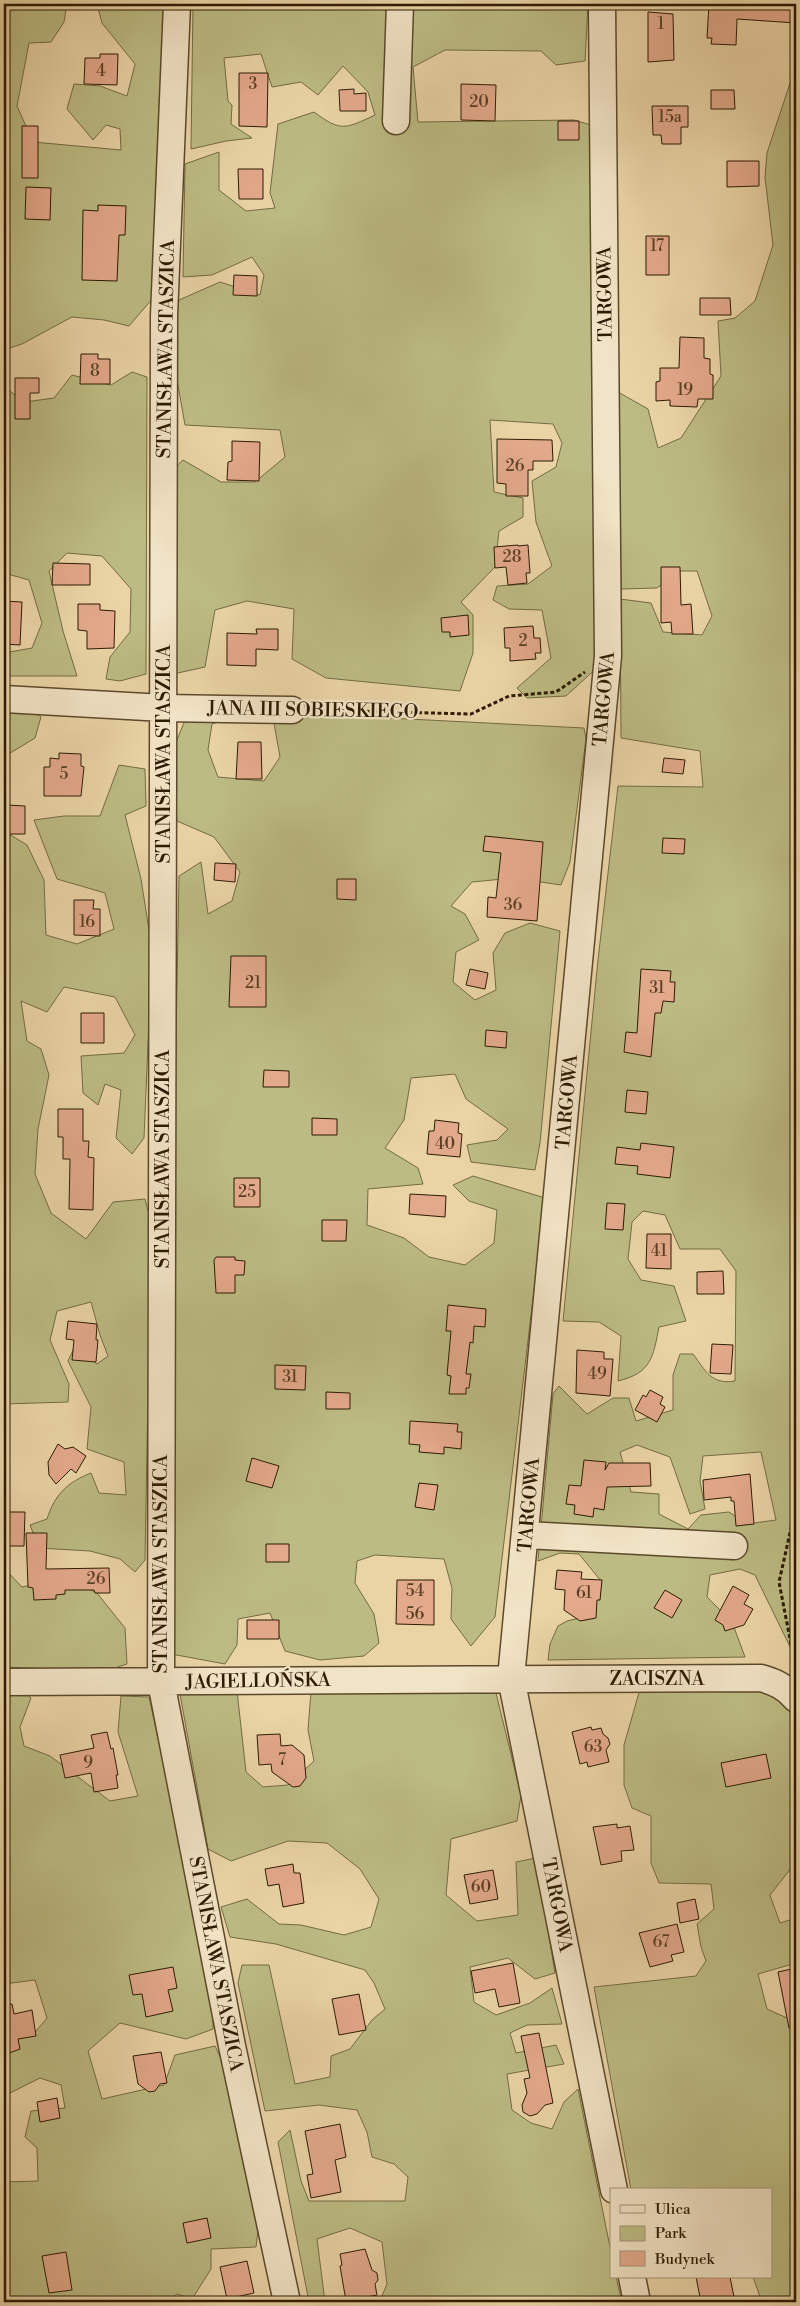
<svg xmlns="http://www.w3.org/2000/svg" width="800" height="2306" font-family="'Libre Bodoni',serif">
<rect width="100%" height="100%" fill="#ead4a6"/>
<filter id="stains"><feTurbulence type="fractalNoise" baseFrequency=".004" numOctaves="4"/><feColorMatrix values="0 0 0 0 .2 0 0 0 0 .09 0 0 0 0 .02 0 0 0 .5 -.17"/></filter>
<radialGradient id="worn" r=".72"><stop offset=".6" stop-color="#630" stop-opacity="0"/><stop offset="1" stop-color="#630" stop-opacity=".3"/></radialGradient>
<path fill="#bcbb83" stroke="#746b42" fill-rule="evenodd" d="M4,4H67L64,22L51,42L29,43L17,106L33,142L121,150L120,129L106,125L93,140L67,109L74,84L100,86L127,96L135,64L102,23L97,4H159L169,13L153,298L129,326L104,320L72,317L22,344L4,350Z
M193,4H588L585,61L556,65L541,51L445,50L413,67L418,122L574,120L591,125L600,665L566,696L527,698L517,688L551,658L542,610L509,609L493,600L497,586L528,584L552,566L536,522L532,481L556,467L562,443L553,424L490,420L494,492L523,498V517L499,531L495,567L461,602L473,615V653L460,691L326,678L292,659L294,609L247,601L215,610L205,667L173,674L171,471L183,460L221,482H255L285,457L280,430L185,425L171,346L179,300L220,282L260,295L264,275L252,257L212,275L183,277L185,164L219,152V190L246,211L275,208L270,193L278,124L314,112C341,132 345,129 375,115L368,92L343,66L318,95L301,82L272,87L261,54L224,58L228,101L232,105L231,124L252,138L226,141L191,149Z
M796,65V1659L755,1575L740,1569L710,1575L707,1597L732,1622L745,1657L548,1660L550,1644L558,1626L567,1621L588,1616L601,1581L579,1554L560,1553L538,1561L553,1394L559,1386L587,1414L613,1398H629L636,1421L673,1410V1375L680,1354H693C706,1371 711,1385 735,1381L736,1271L720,1249H680L665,1215L643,1211L632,1222L628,1259L641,1280L674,1286L686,1321L659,1327C653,1358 651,1373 618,1381L621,1336L599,1322L563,1321L598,960L618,786L703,787L700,751L621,738L620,599L651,603L663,632L702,635L712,616L697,571H681L657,588L621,589L618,392L648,409L658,448L681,438L721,376L718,321L735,318L755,301L773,245L765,177L767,153ZM637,1445L670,1457L690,1514L705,1509L700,1481L703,1456L761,1452L776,1520L747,1524L729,1512L701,1515L688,1529L659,1514V1494L631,1492L620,1452Z
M132,372L147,377L146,674L120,681L106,679L110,657L130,632L131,589L102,556L67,553L49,571L63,631L77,676H4V653L32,648L42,623L29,580L4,573V387L25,402L54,398L72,375L111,385Z
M4,704H27L41,717L35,738L7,755L4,753Z
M189,710L238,715L212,724L208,750L218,777L264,781L280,757L272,712L584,728L586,739L570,862L561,885L514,878L472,882L451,906L465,914L479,940L456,952L453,982L475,1000L496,990L493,953L505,933L530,923L560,931L540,1143L535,1170L471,1162L467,1145L497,1140L508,1129L466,1099L455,1074L411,1078L404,1120L385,1148L418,1168L423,1184L368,1189L367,1225L404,1238L429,1257L465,1265L494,1243L497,1210L469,1201L453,1185L473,1176L545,1198L495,1617L471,1646L451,1619L452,1588L444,1559L375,1555L357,1561L355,1583L374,1614L379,1643L364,1656L320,1660L285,1651L270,1613L238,1619L237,1645L225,1664L171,1654L173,1204L179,876L201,862L208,914L232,901L240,872L214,837L177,821L171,755Z
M119,765L145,769L146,806L125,815L141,879L152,949L144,1138L132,1154L116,1138L121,1090L105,1084L98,1105L83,1093L81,1056L124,1053L135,1035L115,997L64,987L47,1012L21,1001L27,1041L41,1049L49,1075L38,1129L35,1174L51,1213L86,1239L113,1202L145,1199L151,1222L145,1560L135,1572L120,1559L90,1551L39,1548L30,1525L47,1519C55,1494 68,1482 91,1473L99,1493L126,1495L124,1462L87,1449L91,1407L68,1361L75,1346L97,1364L108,1356L100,1335L91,1302L57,1311L50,1340L69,1384L68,1402L4,1404V941L6,939L4,831L27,845L44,880L46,935L77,944L114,929L105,893L57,879L34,820L64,816H100Z
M4,1568L22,1587L74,1576L81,1585L97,1593L125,1628L127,1664L106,1671L4,1667Z
M778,1687L793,1710L796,1722V1867H792L770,1895L780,1923L796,1918V1963L758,1974L767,2009L787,2018L796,2017V2302H762L753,2277H771V2190H631L594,1987L696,1976L706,1961L701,1947L697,1924L714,1909L711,1884L659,1883L651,1863V1816L632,1808L624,1785V1745L640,1689Z
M495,1689L521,1795L517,1821L451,1839L446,1895L477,1921L518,1915L516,1862L536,1858L555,1973L535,1979L508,1958L470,1967L474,2002L496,2015L530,2003L552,1988L562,2024L527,2025L510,2033L516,2053L556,2045L564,2064L507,2074L512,2110L531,2123L552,2129L564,2102L578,2089L611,2252V2277H616L622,2302H369L381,2298L387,2284L382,2242L350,2228L317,2239L325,2302H309L278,2142L290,2130L301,2181L309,2201H405L408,2177L394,2164L372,2157L367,2132L357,2110L319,2105L265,2111L238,1983L242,1965H269L295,2084L330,2077L331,2056L350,2049L372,2020L385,2009L374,1983L365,1970L276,1944L230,1937L221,1907L247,1899L279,1924L301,1925L344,1935L371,1927L379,1899L360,1869L327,1843L288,1841L231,1861L208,1849L180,1694L237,1691L246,1772L263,1787L288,1785L314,1761L308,1730L311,1692Z
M4,1690H20L31,1698L20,1727L24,1746L50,1756L110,1801L138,1796L118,1732L121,1696L149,1697L213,1992V2029L186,2039L120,2023L88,2051L102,2099L164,2085L175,2055L215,2046L224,2065L259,2221L256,2247L211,2249V2269L192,2299L177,2294L166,2302H139L134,2297H120L119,2302H15L4,2296V2182L38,2181L37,2148L25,2137L31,2111L65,2108L61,2085L40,2078L4,2096V2040L32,2036L47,2018L35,1980L4,1984V1926L10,1861H4Z"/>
<path fill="#e3a98b" stroke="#2d1b02" d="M709,4H796V23L737,19L736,45L711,44L712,38H707Z
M648,12L673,14L674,60L648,62Z
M100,54H118L117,85L84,84L85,58H100Z
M239,73H268L267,127L239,126Z
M461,84L496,85L495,121L461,120Z
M354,89V94L366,93V111H340L339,90Z
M711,90H734L735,109H711Z
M652,106H688V127H681V144H662L661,135H653Z
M558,121H579V140H558Z
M22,126H38V178H22Z
M727,161H759V186L727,187Z
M238,169H263V199H239Z
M26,187L51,188L50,220L25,219Z
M98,205L126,206L125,235H119L117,281L82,280L83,210L98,211Z
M646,236H669V275H646Z
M234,275L257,276V296L233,295Z
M700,298H730L731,315H700Z
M680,337L704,338V358L710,359V374L713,375V399H698L697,407L670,406V400L656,401V382L660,381V368H679Z
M81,354H98V359H110V384H80Z
M15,378H39V393H30V419H15Z
M497,439L552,440L553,461H533V470H528V496H506V484L497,483Z
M232,441L260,442L259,481L227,480L228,462L232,461Z
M518,545V546L528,545L530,573H526L527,583L508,585L506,567L495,568L494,547Z
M53,563L90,564V585H52Z
M661,567H680L681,605L691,604L693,634H672L671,622L661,623Z
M4,601L22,602L20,645L4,644Z
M78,604H100V610L115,611L114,648L87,649V631L78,630Z
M468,615L469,635L450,637V632H442L441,618Z
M533,626L534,638H540L541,653H535L536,659L510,661V648H505L504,628Z
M256,629H278V650L256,649V666L227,665V633L257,634Z
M238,742H261L262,779H236Z
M59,753L81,754V766L84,767L81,796H44V767H50V758L59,759Z
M664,758L685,760L683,774L662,772Z
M6,805L25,806V834H6Z
M485,836L543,842L537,921L487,917L488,897L496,898L501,853L483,851Z
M663,838L685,839L684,854L662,853Z
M215,863L236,864L235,882L214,880Z
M337,879H356V900L337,899Z
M74,900H94L93,909H100V936L74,935Z
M231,956H266V1007H229Z
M470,969L488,973L485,989L466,985Z
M641,969L671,971L670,982H675L674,1002L663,1001L661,1013H655L651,1057L624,1052L626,1032L637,1033Z
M81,1013H104V1043H81Z
M486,1030L507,1032L506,1048L485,1046Z
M264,1070L289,1071V1087H263Z
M627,1090L648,1092L646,1114L625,1112Z
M58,1109H83V1141H89L88,1157L94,1158L93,1210L69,1209L70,1159H63V1137H58Z
M312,1118L337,1119V1135H312Z
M435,1120L459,1123L458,1133L462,1134L460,1157L427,1154L429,1131H434Z
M641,1143L674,1147L670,1178L637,1174L638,1166L615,1164L617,1147L640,1150Z
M234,1178H260V1207H234Z
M410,1194L446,1196L445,1217L409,1214Z
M607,1203L625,1204L623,1230L605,1229Z
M322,1220H347L346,1241H322Z
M647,1234H671V1269L646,1268Z
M216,1257H235V1260L245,1261L244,1275H235V1293H216L214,1260Z
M723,1271L724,1294H697V1272Z
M448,1305L486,1309L485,1327L474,1326L473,1343L470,1342L466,1374H471L469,1388H466V1394H449L451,1376L447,1375L451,1331H446Z
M68,1321L97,1324L96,1340H98L96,1362L72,1360L74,1340L66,1339Z
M712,1344L733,1345L731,1374L710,1373Z
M577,1350L604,1352V1359H613L610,1396L576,1393Z
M275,1365L306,1366L305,1390L275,1389Z
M650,1390L663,1397L660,1404L665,1407L657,1422L635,1410L643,1395L646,1397Z
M326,1392L350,1393V1409H326Z
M410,1421L458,1424L457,1432H462L461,1449L444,1447V1454L419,1452L420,1445L409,1444Z
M58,1444L65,1449L73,1447L86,1456L76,1473L71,1469L56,1484L49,1475L48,1462Z
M252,1458L279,1466L272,1488L246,1481Z
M584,1460L606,1462L605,1470L609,1463H650L651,1486L607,1487L604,1510L594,1508L593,1517L574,1514L575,1505L566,1504L569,1485L581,1486Z
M750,1474L754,1524L736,1526L734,1501H731V1497L704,1500L703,1480Z
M419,1483L438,1485L434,1510L415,1507Z
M4,1512H25L24,1546H4Z
M26,1533H47L46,1569L109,1568L110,1593H95L94,1590H65V1594L56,1595V1599L34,1600L33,1588L28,1587Z
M266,1544H289V1562H266Z
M557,1570L582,1572L581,1579L602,1580L600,1600H597L596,1618L580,1621L564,1610L565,1590L555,1589Z
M397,1580H434V1625L396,1624Z
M733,1586L749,1595L744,1604L753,1609L744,1625L725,1631L723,1625L715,1620Z
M665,1590L682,1600L672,1618L654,1608Z
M247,1620H279V1639H247Z
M591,1727L592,1730L601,1728L603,1734L608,1738L610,1744L606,1750L609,1762L588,1767L587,1762L580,1764L572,1732Z
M107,1732L111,1749L113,1748L118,1775H116L118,1788L94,1792L91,1773L65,1778L60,1755L94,1748L91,1735Z
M280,1734L281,1746L292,1745L304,1755L306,1778L300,1786L293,1787L272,1772L271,1764L259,1765L257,1735Z
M766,1754L771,1778L726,1787L721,1763Z
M617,1824V1828L630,1826L634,1850L621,1851L622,1861L601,1865L593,1827Z
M293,1864L294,1873H300L304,1903L283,1907L279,1884L268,1886L265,1869Z
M493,1870L498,1899L470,1904L464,1875Z
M695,1899L699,1919L680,1923L677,1903Z
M677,1924L684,1952L671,1955L673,1961L650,1967L639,1933Z
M513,1963L520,2003L499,2007L495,1989L475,1993L471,1971Z
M173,1967L177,1988L168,1990L173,2011L146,2017L142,1994L133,1995L129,1975Z
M796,1968V2027L789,2028L778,1972Z
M359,1994L366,2030L339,2035L332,1999Z
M12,2004L14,2014L32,2010L36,2036L18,2039L20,2049L4,2055V2005Z
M539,2033L553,2103L545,2105L537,2114L530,2116L523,2112L522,2105L527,2093L524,2079L530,2078L521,2036Z
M161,2052L167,2083L160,2084L155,2091L149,2092L138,2084L133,2056Z
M57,2098L60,2118L40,2122L37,2102Z
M340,2124L346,2157L335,2160L341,2192L311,2198L307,2175L313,2174L305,2131Z
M207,2218L211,2238L187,2243L183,2223Z
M365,2249L372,2270L377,2273L378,2280L375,2284L377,2295L346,2301L340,2266L342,2265L340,2254Z
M66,2252L72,2290L49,2293L42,2256Z
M247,2261L254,2293L227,2299L220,2267Z
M696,2277H730L735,2302H701Z"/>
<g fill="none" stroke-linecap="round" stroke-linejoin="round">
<g stroke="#5c492b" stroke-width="29">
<path id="minor" d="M177,4L164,316L161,1682L232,2046L287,2302
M602,4L608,656L511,1678L614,2190
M396,121L400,4
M4,699L164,708L292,710
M526,1535L734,1546
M4,1682L761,1678C775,1682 786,1687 796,1699
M632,2277L637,2302"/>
</g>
<path stroke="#2d1b02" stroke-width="3" stroke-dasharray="4 2.5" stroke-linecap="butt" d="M314,710L471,714L509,696L556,692L585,672
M792,1523L796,1515
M796,1670L779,1582L792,1524L796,1523"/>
<use href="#minor" stroke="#f1e3c5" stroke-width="26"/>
</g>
<g text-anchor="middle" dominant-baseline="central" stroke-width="4.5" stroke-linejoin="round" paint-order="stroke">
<g font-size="16" fill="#5a3e24">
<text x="661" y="24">1</text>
<text x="101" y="71">4</text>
<text x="253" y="84">3</text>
<text x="479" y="102">20</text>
<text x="670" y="117">15a</text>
<text x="657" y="246">17</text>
<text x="95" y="371">8</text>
<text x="685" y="390">19</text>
<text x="515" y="466">26</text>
<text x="512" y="557">28</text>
<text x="523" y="641">2</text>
<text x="64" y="774">5</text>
<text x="513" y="905">36</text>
<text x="87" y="922">16</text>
<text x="253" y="983">21</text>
<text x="657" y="988">31</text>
<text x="445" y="1144">40</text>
<text x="247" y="1192">25</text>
<text x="659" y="1251">41</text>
<text x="597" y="1374">49</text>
<text x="290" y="1377">31</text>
<text x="96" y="1579">26</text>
<text x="415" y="1591">54</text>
<text x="584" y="1593">61</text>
<text x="415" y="1614">56</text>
<text x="593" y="1747">63</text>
<text x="282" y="1760">7</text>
<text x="88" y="1763">9</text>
<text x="481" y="1887">60</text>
<text x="661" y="1942">67</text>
</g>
<g font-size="19" fill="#2d1b02" stroke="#f1e3c5">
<text transform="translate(605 294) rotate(-91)">TARGOWA</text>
<text transform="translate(166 349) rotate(-89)">STANISŁAWA STASZICA</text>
<text transform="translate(604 699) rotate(-85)">TARGOWA</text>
<text transform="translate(313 710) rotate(1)">JANA III SOBIESKIEGO</text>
<text transform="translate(164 754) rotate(-90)">STANISŁAWA STASZICA</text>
<text transform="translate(567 1102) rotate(-85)">TARGOWA</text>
<text transform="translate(163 1159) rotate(-90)">STANISŁAWA STASZICA</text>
<text transform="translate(529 1505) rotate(-85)">TARGOWA</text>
<text transform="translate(161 1564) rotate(-90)">STANISŁAWA STASZICA</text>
<text x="657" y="1679">ZACISZNA</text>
<text transform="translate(258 1681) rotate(-1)">JAGIELLOŃSKA</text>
<text transform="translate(557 1905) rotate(79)">TARGOWA</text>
<text transform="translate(216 1964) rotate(79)">STANISŁAWA STASZICA</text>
</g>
</g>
<rect width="800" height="2306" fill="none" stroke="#ead4a6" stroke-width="20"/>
<rect x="5" y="5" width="790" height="2296" fill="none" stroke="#2d1b02" stroke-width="2.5"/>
<rect x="10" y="10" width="780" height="2286" fill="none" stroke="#2d1b02"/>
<rect x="610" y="2188" width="162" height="90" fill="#f1e3c5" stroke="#a39377"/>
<rect x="620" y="2205" width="25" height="8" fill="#f1e3c5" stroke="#a39377"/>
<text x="655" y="2214" font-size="15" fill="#2d1b02">Ulica</text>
<rect x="620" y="2226" width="25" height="15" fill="#bcbb83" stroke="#a39377"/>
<text x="655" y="2238" font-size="15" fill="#2d1b02">Park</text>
<rect x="620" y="2251" width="25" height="15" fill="#e3a98b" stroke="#a39377"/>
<text x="655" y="2264" font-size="15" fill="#2d1b02">Budynek</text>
<rect width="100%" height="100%" filter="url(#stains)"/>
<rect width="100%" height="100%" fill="url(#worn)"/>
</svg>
